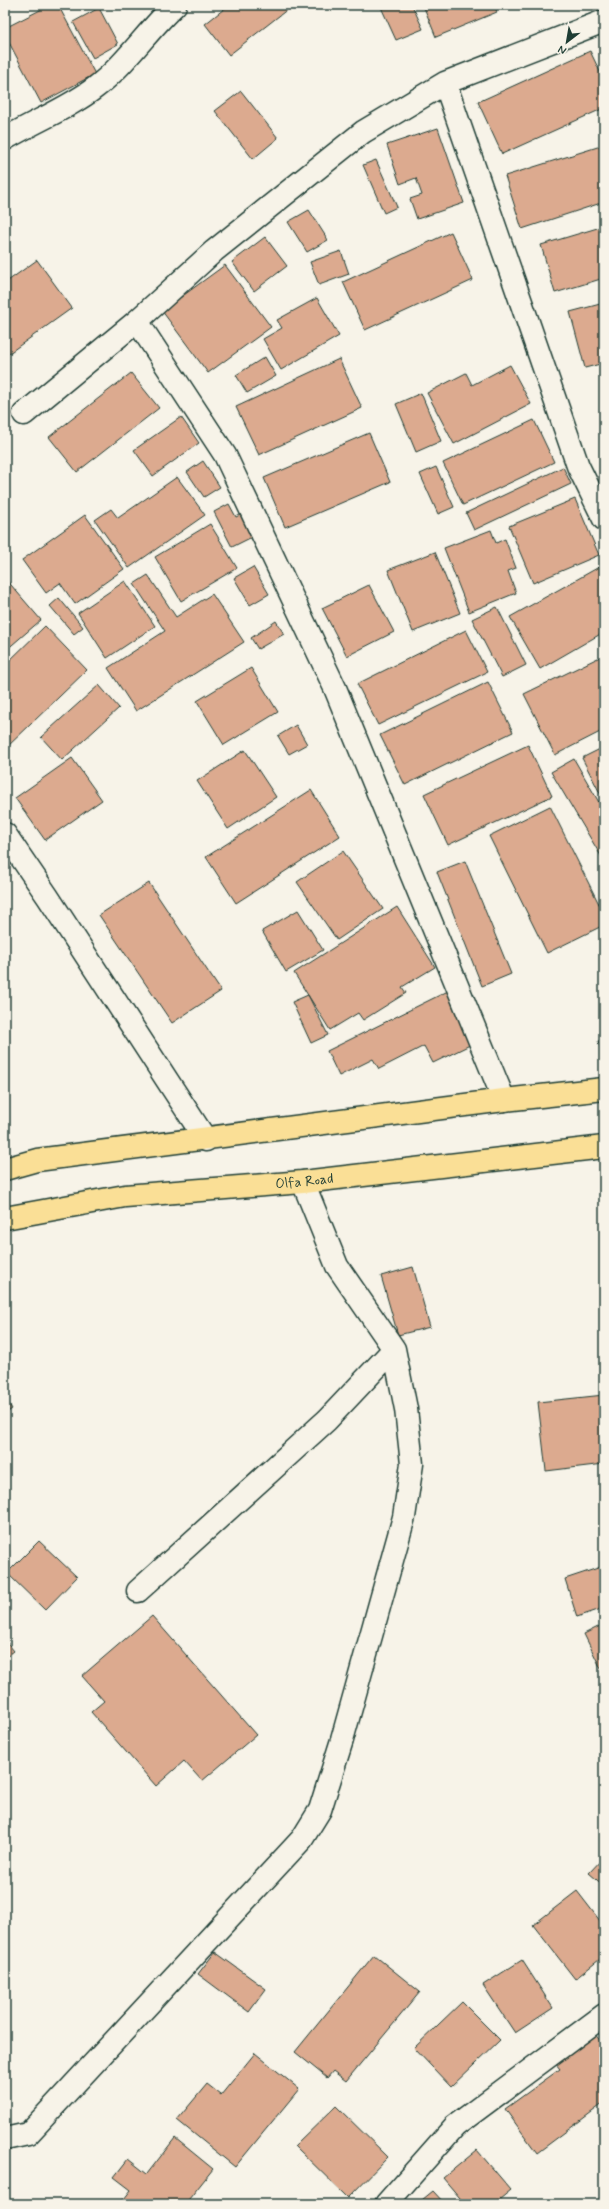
<svg xmlns="http://www.w3.org/2000/svg" width="609" height="2209" font-family="Mynerve,sans-serif">
<rect width="100%" height="100%" fill="#f7f3e8"/>
<filter id="ink" filterUnits="userSpaceOnUse"><feTurbulence type="fractalNoise" baseFrequency=".025" numOctaves="2"/><feDisplacementMap in="SourceGraphic" scale="8" xChannelSelector="R" yChannelSelector="G"/><feConvolveMatrix kernelMatrix="1 2 1 2 8 2 1 2 1" color-interpolation-filters="sRGB"/></filter>
<g filter="url(#ink)">
<path fill="#dcaa8f" stroke="#1f3d34" d="M50,5H58L95,74L41,103L5,35V28Z
M229,5H293L229,55L205,24Z
M380,5H412L423,29L396,40Z
M423,5H494L497,12L436,37Z
M99,8L118,44L93,58L73,22Z
M590,51L604,80V108L502,154L478,102Z
M241,91L278,138L253,159L215,111Z
M438,128L464,203L417,219L410,199L422,195L416,178L400,184L387,145Z
M604,145V202L522,229L505,176Z
M376,160L397,207L384,213L363,165Z
M309,210L328,240L307,252L288,222Z
M604,226V278L555,293L541,245Z
M451,232L473,280L365,330L343,282Z
M265,237L287,266L254,291L232,262Z
M341,251L349,274L319,285L310,262Z
M37,260L72,308L5,356V283Z
M225,265L271,327L208,373L162,311Z
M317,298L339,336L281,370L263,339L282,328L277,320Z
M604,303V363L585,368L570,312Z
M265,357L276,376L247,393L236,375Z
M339,359L362,408L259,455L236,407Z
M510,365L531,404L454,444L427,393L466,373L472,385Z
M131,373L159,408L77,472L49,437Z
M421,393L441,441L416,452L396,404Z
M181,417L199,443L153,476L134,450Z
M534,420L554,462L463,505L443,463Z
M369,433L390,482L285,527L264,478Z
M203,461L220,487L204,497L187,472Z
M436,467L454,507L438,514L420,474Z
M563,467L571,484L474,530L466,513Z
M177,477L205,515L129,568L95,520L111,509L118,518Z
M575,499L599,555L533,583L509,526Z
M229,504L236,517L242,514L254,536L232,547L214,512Z
M85,515L124,569L75,604L60,583L46,593L22,560Z
M210,524L237,568L181,601L155,557Z
M491,530L496,543L505,539L516,568L508,571L516,593L469,612L444,548Z
M435,552L460,613L413,632L388,570Z
M253,567L269,594L250,605L234,578Z
M599,567L604,576V632L540,669L510,617Z
M148,575L176,617L212,594L244,642L136,711L108,668L165,631L134,584Z
M5,578L41,620L5,651Z
M125,581L155,626L107,658L78,613Z
M369,585L394,632L347,656L322,608Z
M59,598L83,627L74,634L50,606Z
M497,607L526,665L502,677L472,619Z
M276,621L284,634L258,649L251,638Z
M45,626L87,670L5,749V665Z
M466,630L487,672L378,725L357,684Z
M604,655V730L555,755L524,694Z
M251,668L278,712L224,745L197,701Z
M488,682L513,732L405,785L380,735Z
M99,685L119,708L62,760L41,737Z
M296,725L307,744L289,754L278,736Z
M528,745L552,796L448,845L424,794Z
M604,747V801L582,758Z
M245,750L276,797L228,829L197,781Z
M72,758L102,800L45,840L15,798Z
M574,759L604,811V861L551,772Z
M311,790L340,836L236,903L206,857Z
M550,806L604,914V925L547,953L489,836Z
M343,851L383,909L337,940L297,882Z
M465,861L511,974L482,986L437,872Z
M149,883L221,991L172,1023L99,915Z
M397,907L435,967L402,987L406,993L363,1020L358,1013L330,1030L294,973Z
M298,910L323,950L286,972L262,931Z
M448,991L474,1043L433,1063L424,1046L379,1069L373,1059L339,1076L327,1051Z
M308,995L328,1035L311,1043L292,1002Z
M604,1040V1057L598,1041Z
M413,1267L430,1327L398,1335L381,1276Z
M604,1395V1464L546,1471L538,1402Z
M5,1398L12,1409L5,1414Z
M39,1541L77,1577L45,1610L7,1573Z
M604,1566V1608L577,1617L565,1579Z
M152,1616L256,1735L202,1781L184,1761L156,1786L91,1712L104,1701L82,1676Z
M604,1624V1675L584,1634Z
M5,1640L14,1651L5,1658Z
M604,1857V1886L589,1873Z
M577,1891L604,1926V1956L575,1979L533,1925Z
M215,1952L266,1989L249,2012L198,1974Z
M374,1955L420,1992L346,2081L333,2071L327,2078L295,2052Z
M522,1960L553,2008L515,2033L483,1985Z
M462,2002L500,2040L451,2087L414,2048Z
M595,2034L604,2046V2103L537,2153L505,2109L560,2069L555,2063Z
M255,2053L299,2089L235,2167L177,2120L207,2084L221,2095Z
M336,2106L388,2157L348,2198L295,2146Z
M175,2138L213,2169L185,2204H120L131,2190L114,2177L128,2159L147,2174Z
M477,2150L511,2190L494,2204H465L443,2178Z
M433,2191L445,2204H417Z"/>
<g fill="none" stroke-linecap="round" stroke-linejoin="round">
<g stroke="#1f3d34" stroke-width="25">
<path id="minor" d="M445,83L578,466L604,519
M5,139C33,122 71,107 96,87C126,64 147,31 175,5
M137,321L225,455L335,688L504,1100
M24,414L137,321L214,251L363,132L445,83L604,21
M5,834L48,897L206,1140
M138,1591L327,1420L394,1349
M5,2139L28,2134L302,1839L320,1810L342,1740L404,1517L412,1464L406,1409L394,1349L337,1266L303,1182
M386,2204L455,2126L604,2015"/>
</g>
<g stroke="#1f3d34" stroke-width="25">
<g id="major">
<path d="M5,1169L37,1160L504,1100L604,1089"/>
<path id="s1" d="M5,1218L125,1196L303,1182L604,1147"/>
</g>
</g>
<use href="#minor" stroke="#f7f3e8" stroke-width="22"/>
<use href="#major" stroke="#fadf96" stroke-width="22"/>
</g>
</g>
<g text-anchor="middle" dominant-baseline="central" stroke-width="3" stroke-linejoin="round" paint-order="stroke">
<g font-size="14" fill="#1f3d34" stroke="#f7f3e8">
<text stroke="none"><textPath href="#s1" startOffset="302">Olfa Road</textPath></text>
</g>
</g>
<rect width="609" height="2209" fill="none" stroke="#f7f3e8" stroke-width="20"/>
<rect x="10" y="10" width="589" height="2189" fill="none" stroke="#1f3d34" stroke-width="1.5" filter="url(#ink)"/>
<g transform="translate(567 42) rotate(211)" stroke="#f7f3e8" stroke-width="3" paint-order="stroke">
<path d="M0-3L7 15L0 10L-7 15Z" fill="#1f3d34"/>
<text y="-6" font-size="11" font-weight="bold" text-anchor="middle" fill="#1f3d34">N</text>
</g>
</svg>
